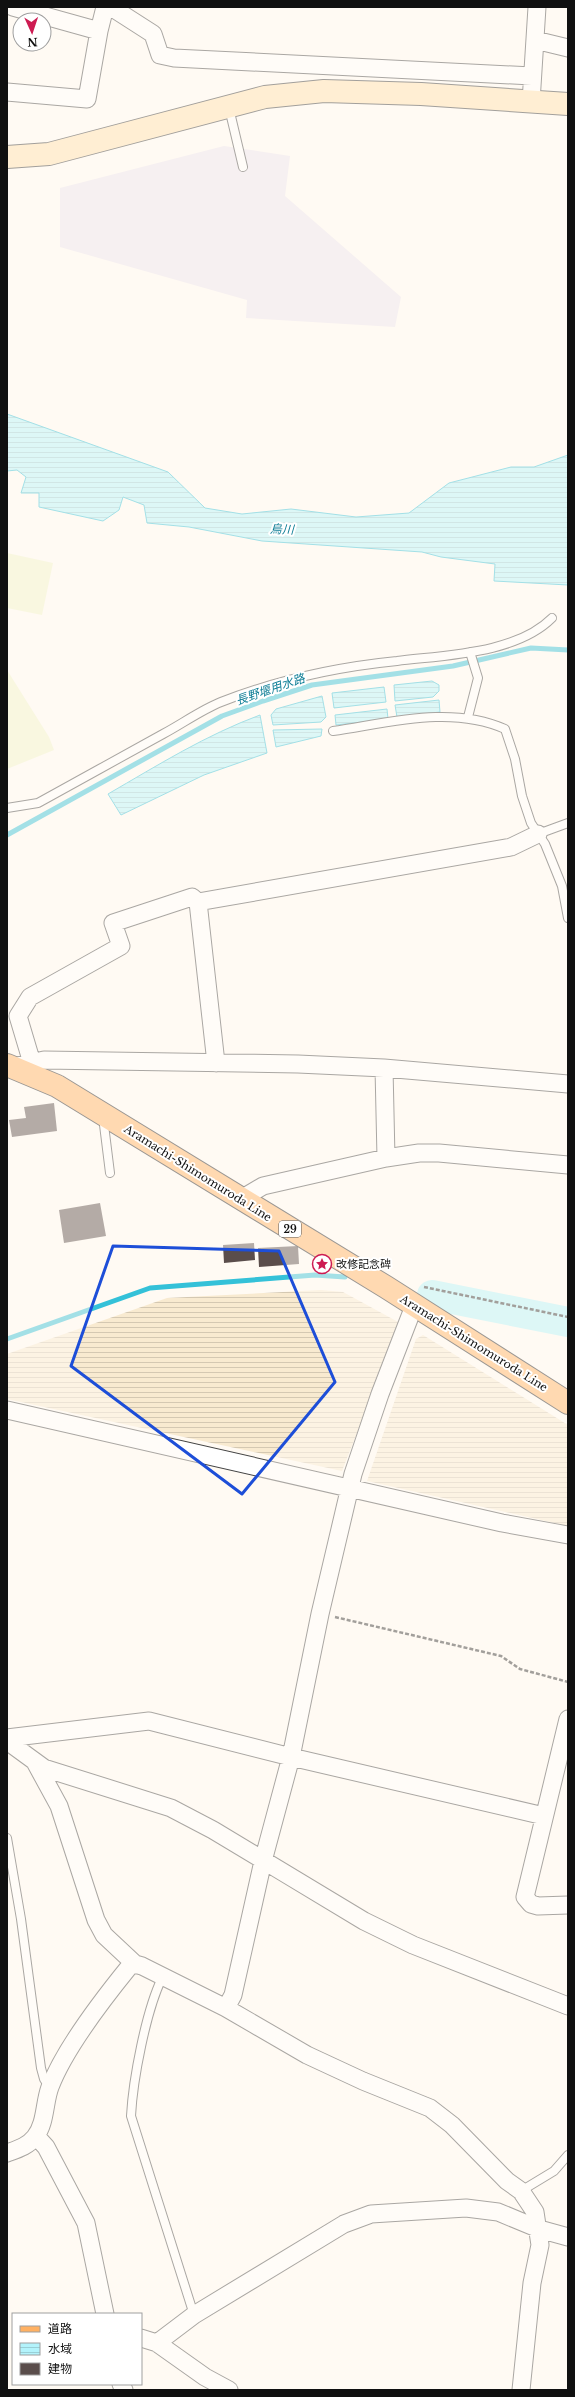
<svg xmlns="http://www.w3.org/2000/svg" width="575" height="2397" font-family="'Libre Baskerville','Noto Sans JP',serif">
<defs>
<pattern id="farmland-rules" width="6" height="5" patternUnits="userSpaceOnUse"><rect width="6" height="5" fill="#f8ead0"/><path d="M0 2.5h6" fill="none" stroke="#d4c8b2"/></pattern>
<pattern id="water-rules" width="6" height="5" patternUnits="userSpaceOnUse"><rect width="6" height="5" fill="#b3f3fb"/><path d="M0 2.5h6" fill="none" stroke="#99cfd6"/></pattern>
</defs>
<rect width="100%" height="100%" fill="#fffaf3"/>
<path fill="#ebe4ef" d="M224,146L290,156L285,196L401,297L395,327L246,318L247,300L60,247V188Z"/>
<path fill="url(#farmland-rules)" d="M321,1290L343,1292L400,1323L342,1471L7,1399V1354L167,1298Z
M423,1335L568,1425V1526L367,1481L416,1339Z"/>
<path fill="#f1f4cb" d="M7,553L53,563L42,615L7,608Z
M7,670L49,737L54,750L7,769Z"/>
<path fill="url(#water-rules)" stroke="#34c1d8" d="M7,414L168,472L205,508L242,514L291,509L356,517L409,513L449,483L511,467H534L568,455V585L494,581L495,564L441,557L422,552L262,541L189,527L147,523L144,505L123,497L119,510L103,521L39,507V493H21L26,477L17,470L7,471Z
M432,681L439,685V691L433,697L395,701L394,685Z
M384,687L386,702L334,708L332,693Z
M322,696L326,717L321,722L273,725L271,715L276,709Z
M439,700L440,712L397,717L395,705Z
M387,709L388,719L336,725L335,715Z
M260,715L267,753L204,775L121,815L108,794C158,765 206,735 260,715Z
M322,729L321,736L276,747L273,730Z"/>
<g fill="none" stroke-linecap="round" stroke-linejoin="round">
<path stroke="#34c1d8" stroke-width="5" d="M7,835L222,716L263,701L312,685L453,666L531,648L568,650
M7,1339L150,1288L315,1275L345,1277"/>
<path stroke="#b3f3fb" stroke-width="30" d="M432,1295L568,1322"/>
</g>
<path fill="#5a4d4b" d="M54,1103L57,1131L12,1137L9,1120L26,1118L24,1107Z
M100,1203L106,1236L64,1243L59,1210Z
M254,1243L255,1260L224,1263L223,1245Z
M298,1246L299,1264L259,1267L258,1248Z"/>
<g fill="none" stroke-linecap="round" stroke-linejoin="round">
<g stroke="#434343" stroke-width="10">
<path id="lane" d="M229,108L243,167
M468,717L478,678L470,652
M333,731C389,723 451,705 505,729L515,759L522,796L531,823L545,844L562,886L568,918
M7,808L38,803C80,780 121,757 163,734C182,724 201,710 221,702C277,680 337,667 397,661C445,655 516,654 552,618
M538,834L568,823
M103,1117L110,1173
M7,1838L21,1919L41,2068L44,2079L50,2088
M162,1978C146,2011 133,2079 131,2116L194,2315
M521,2191L554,2171L568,2155"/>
</g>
<g stroke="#434343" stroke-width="19">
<path id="street" d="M13,7L99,31
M111,7L153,34L160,55L174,58L532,76
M535,40L568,48
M7,92L87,99L99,31L105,7
M531,102L537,7
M32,1063L18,1016L30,997L121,946L113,923L192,897L198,902
M216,1063L198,902L511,847L538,834
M13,1067L44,1060L298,1064L384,1068L568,1084
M384,1068L386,1158
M241,1199L263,1186L386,1158L419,1153H439L568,1165
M7,1410L502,1523L568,1535
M568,1719L525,1897L531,1904L538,1906L568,1905
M7,1738L149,1721L291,1757L544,1816
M7,1741L44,1768L171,1808L213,1830L364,1921L413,1945L568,2006
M35,1762L59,1806L96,1920L104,1935L135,1964
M226,2008L233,1995L263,1861L291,1757L320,1614L353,1474L380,1394L414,1306
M36,2136L46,2147L86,2223L105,2314
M7,2153C18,2149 28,2146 35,2137C46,2123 44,2103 50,2087C64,2050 103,1999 129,1967L135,1964L142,1966L226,2008L307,2055L363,2081L430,2108L452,2125L507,2181L521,2191L535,2212L540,2245L532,2283L521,2390
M141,2338L157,2343L194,2315L344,2224L371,2214L466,2208L498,2212L539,2229L568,2237
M157,2343L205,2377L229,2390
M121,2384L124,2390"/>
</g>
<g stroke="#323232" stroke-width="24">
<path id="secondary" d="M7,157L49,154L265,97L324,91L421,94L568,104"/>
</g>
<g stroke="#212121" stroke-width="24">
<path id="primary" d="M7,1065L57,1086L386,1287L568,1403"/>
</g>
<path stroke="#323232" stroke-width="2.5" stroke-dasharray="4 2" stroke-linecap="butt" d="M424,1287L568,1317
M335,1617L501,1656L520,1669L568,1682"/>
<use href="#lane" stroke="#fff" stroke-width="8"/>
<use href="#street" stroke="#fff" stroke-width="17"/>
<use href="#secondary" stroke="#ffe1ae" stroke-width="22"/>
<use href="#primary" stroke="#ffb163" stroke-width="22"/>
</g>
<path d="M0 0H575V2397H0ZM113,1246L279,1251L335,1382L242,1494L71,1366Z" fill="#fffaf3" fill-opacity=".55" fill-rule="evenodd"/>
<path fill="none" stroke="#1d4ed8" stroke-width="3" stroke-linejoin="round" d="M113,1246L279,1251L335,1382L242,1494L71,1366Z"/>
<defs>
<g id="sight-ring" transform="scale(1)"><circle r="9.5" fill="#fff" stroke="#cd1b52" stroke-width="1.5"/><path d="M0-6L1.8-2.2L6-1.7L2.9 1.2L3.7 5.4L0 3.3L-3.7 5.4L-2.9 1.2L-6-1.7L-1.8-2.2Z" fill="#cd1b52"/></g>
</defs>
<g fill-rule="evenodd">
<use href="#sight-ring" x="322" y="1264"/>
</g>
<g text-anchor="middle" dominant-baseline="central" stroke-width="4" stroke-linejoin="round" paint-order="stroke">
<rect fill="#fff" stroke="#585858" stroke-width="1" x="279" y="1221" width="22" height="16" rx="3"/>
<g font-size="10" font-weight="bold" fill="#101010">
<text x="290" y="1229">29</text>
</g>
<g font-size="11" fill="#101010" stroke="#fff">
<text transform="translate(198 1173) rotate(32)">Aramachi-Shimomuroda Line</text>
<text transform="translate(474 1343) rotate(32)">Aramachi-Shimomuroda Line</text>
</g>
<g font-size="11" fill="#101010" stroke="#fff" text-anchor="start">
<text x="336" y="1264">改修記念碑</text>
</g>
<g font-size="12" font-style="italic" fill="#0e7e96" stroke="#fff">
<text transform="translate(282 529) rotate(2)">烏川</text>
<text transform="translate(270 689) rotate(-19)">長野堰用水路</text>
</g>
</g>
<rect width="575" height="2397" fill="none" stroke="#101010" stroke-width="16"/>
<rect x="12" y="2313" width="130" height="72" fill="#ffffff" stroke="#9f9f9f"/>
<rect x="20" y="2326" width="20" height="6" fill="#ffb163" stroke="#9f9f9f"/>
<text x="48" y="2333" font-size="12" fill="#101010">道路</text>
<rect x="20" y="2343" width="20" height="12" fill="url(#water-rules)" stroke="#9f9f9f"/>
<text x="48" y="2353" font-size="12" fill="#101010">水域</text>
<rect x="20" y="2363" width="20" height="12" fill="#5a4d4b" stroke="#9f9f9f"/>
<text x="48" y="2373" font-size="12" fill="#101010">建物</text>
<g transform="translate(32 32) rotate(177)"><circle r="19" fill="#ffffff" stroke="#9f9f9f"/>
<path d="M0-3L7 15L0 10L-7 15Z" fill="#cd1b52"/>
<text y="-6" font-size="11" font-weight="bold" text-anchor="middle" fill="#101010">N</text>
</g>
</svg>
